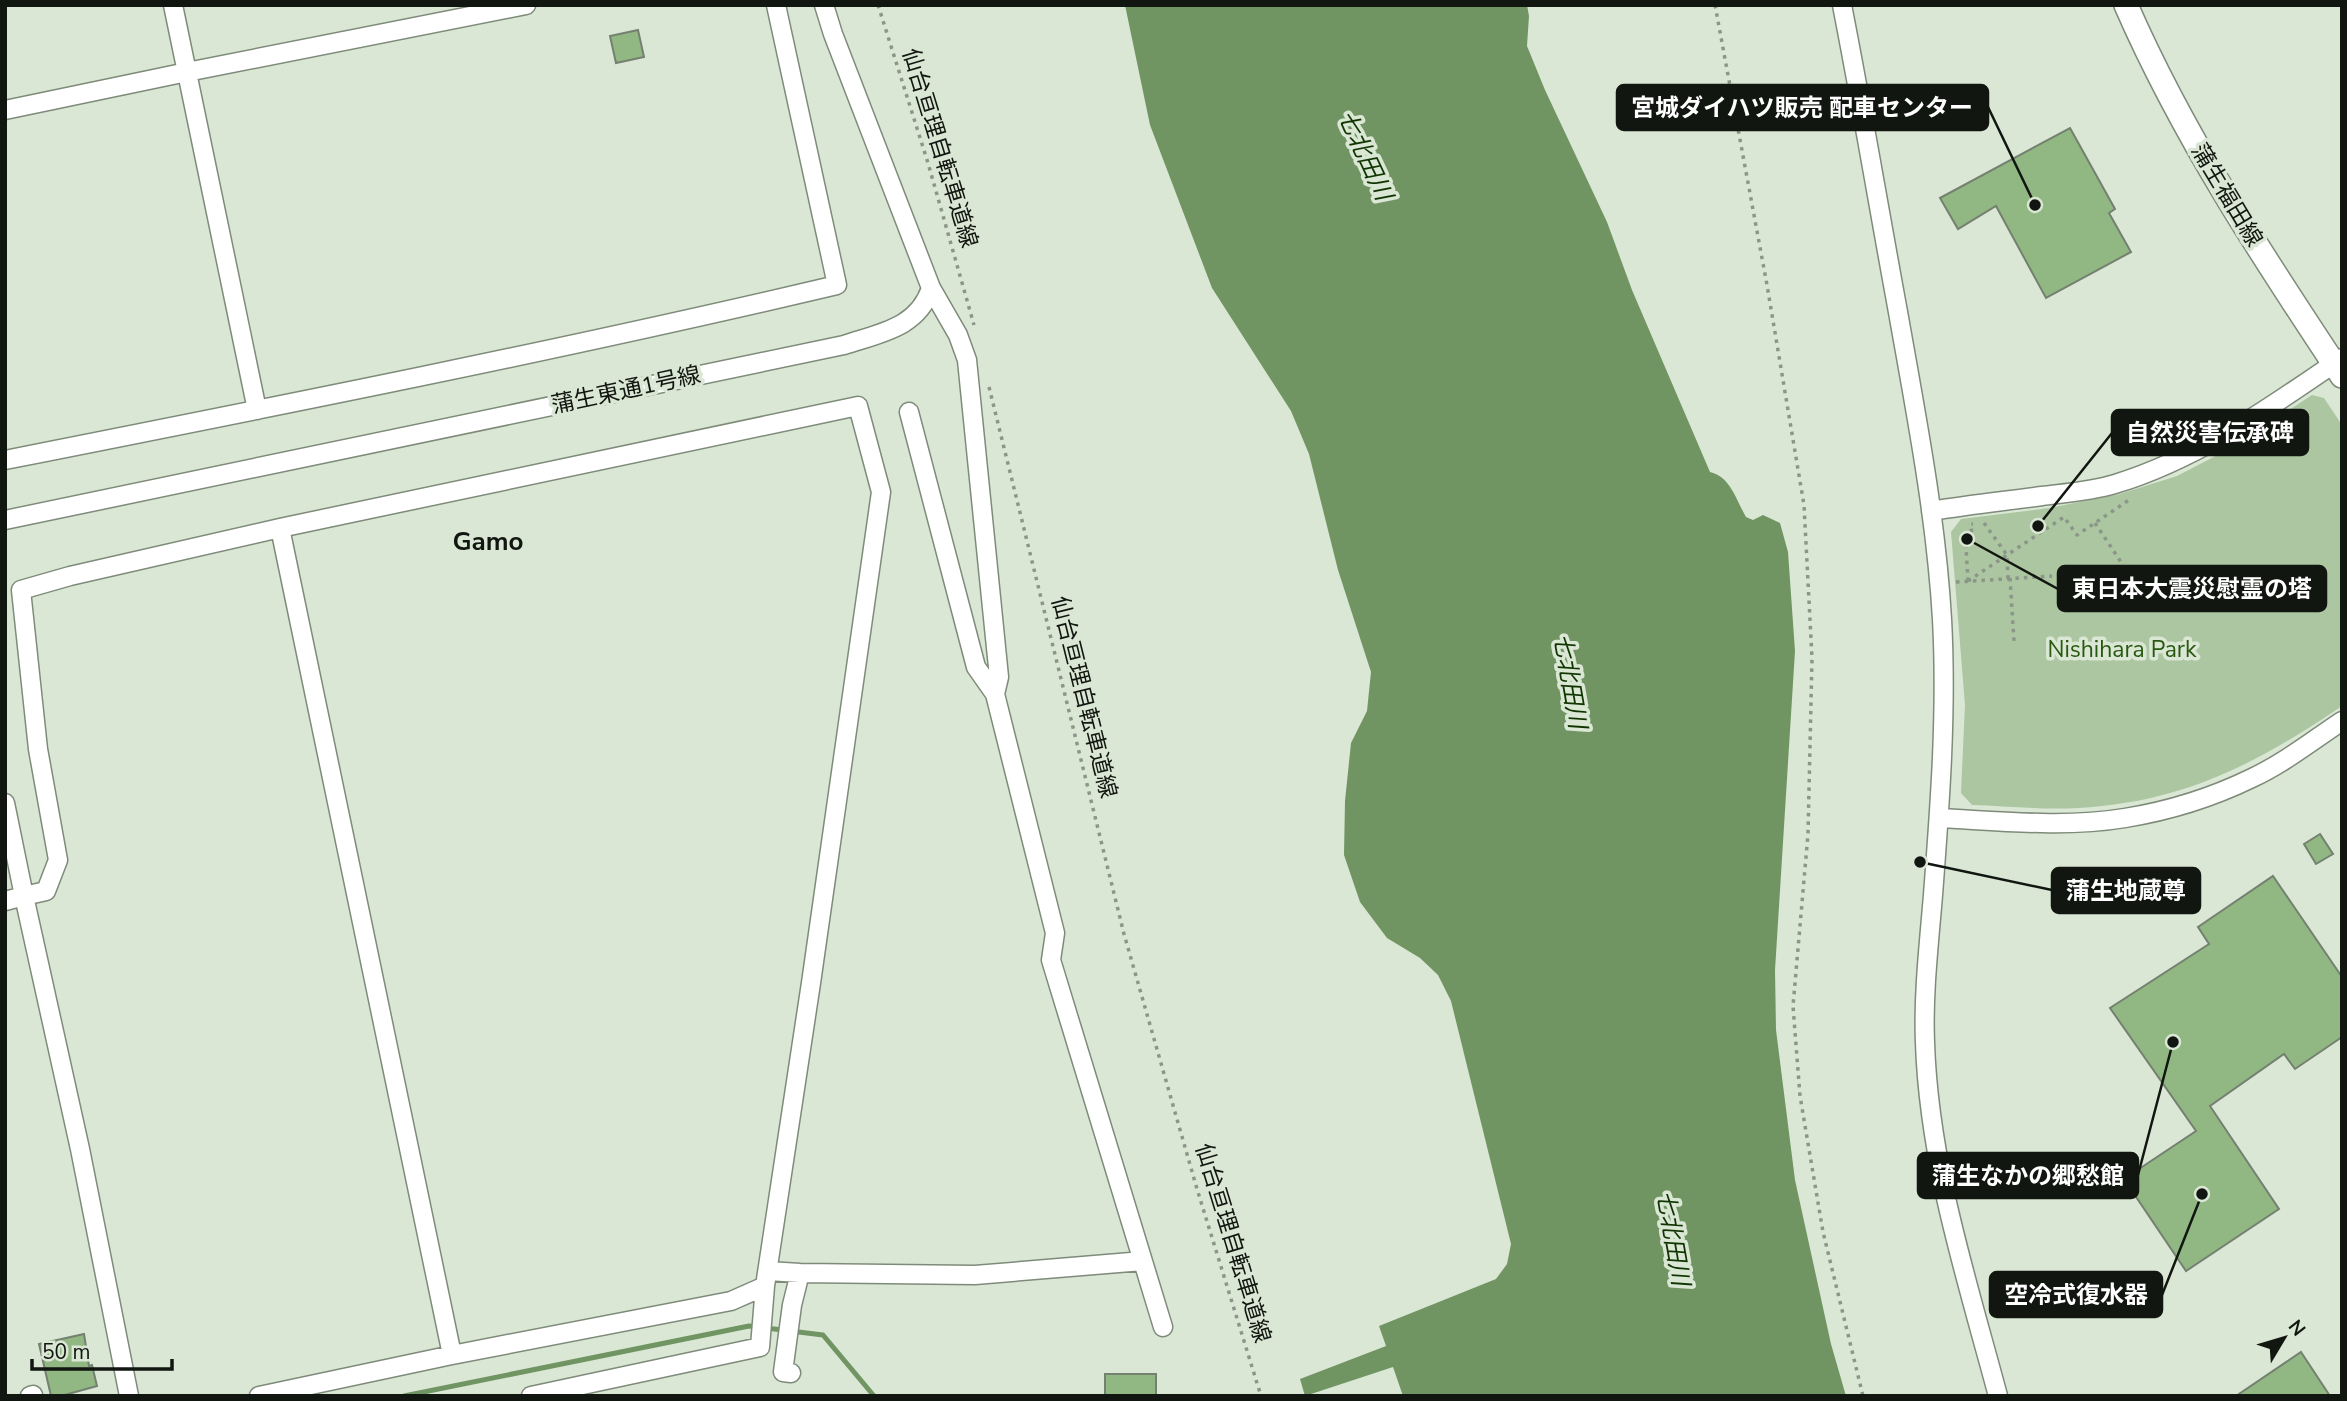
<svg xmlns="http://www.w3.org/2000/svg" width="2347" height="1401" font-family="'Nunito Sans','Noto Sans JP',sans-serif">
<rect width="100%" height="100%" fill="#dae7d5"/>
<path fill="#abc6a1" d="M2312,395L2324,398L2342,425V706C2256,764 2184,802 2078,808C2043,810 2007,806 1972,805L1961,793L1965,705L1951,532L1961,519L2049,508L2120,494L2177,476L2231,448Z"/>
<path fill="#709563" d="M1125,5H1527L1529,16L1527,46L1545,90L1607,222L1632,290L1710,472C1731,477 1736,500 1746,517L1753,520L1763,515L1780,523L1788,552L1795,651L1775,970L1776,1030L1795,1180L1831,1344L1846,1396H1403L1393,1367L1305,1396L1300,1379L1386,1346L1379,1326L1496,1279L1507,1264L1511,1244L1451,1001L1438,975L1420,958L1387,938L1360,902L1344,855L1345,801L1351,743L1367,711L1371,672L1338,570L1309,454L1291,411L1212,288L1150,125Z"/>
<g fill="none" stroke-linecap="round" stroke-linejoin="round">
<path stroke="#709563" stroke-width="5" d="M404,1396L749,1326L823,1335L874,1396"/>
</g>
<path fill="#91b783" stroke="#748070" stroke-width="2" d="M638,30L644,57L616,63L610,36Z
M2070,128L2115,209L2109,213L2131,252L2046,298L1996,206L1958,229L1940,198Z
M2320,834L2333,854L2316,864L2304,844Z
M2273,876L2342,977V1037L2295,1069L2284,1054L2210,1106L2279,1209L2186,1271L2124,1179L2196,1131L2110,1008L2209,944L2198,927Z
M84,1334L89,1366L92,1365L97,1386L61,1396H51L39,1344Z
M2301,1352L2330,1396H2236Z
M1105,1374H1156V1396H1105Z"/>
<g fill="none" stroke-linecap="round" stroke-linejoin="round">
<g stroke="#7f8b7a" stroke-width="21">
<path id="minor" d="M173,5L257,410
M1842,5C1862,107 1879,209 1898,312C1916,414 1936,516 1942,619C1947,711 1940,804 1933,895C1929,944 1923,994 1925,1043C1929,1164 1967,1280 1998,1396
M5,110L187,72L526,5
M931,288L958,335L967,360L999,677L995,694
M909,412L976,667L995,694L1055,933L1051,960L1163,1327
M5,460C283,405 561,350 837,285L776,5
M1931,511C1968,505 2005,501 2042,496C2066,493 2092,491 2115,484C2200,458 2270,407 2342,358
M5,520L844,345C880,333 918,328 931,288L833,34L824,5
M280,528L452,1355
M5,803L24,896L46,891L58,860L38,749L21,590L70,576L280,528L858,406L881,492L811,983L765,1286L731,1301L452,1355L259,1396
M1939,818C2000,821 2065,828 2125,818C2168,811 2213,797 2252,778C2284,763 2312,741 2342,721
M5,901L24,896L80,1149L129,1396
M768,1271L800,1273L975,1275L1143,1261
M791,1373L783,1372L792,1305L800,1273
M30,1396L33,1395
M531,1396L760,1347L765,1286"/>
</g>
<g stroke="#7f8b7a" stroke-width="26">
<path id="major" d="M2126,5C2183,136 2263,257 2342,376"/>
</g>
<path stroke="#8c9688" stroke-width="3.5" stroke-dasharray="3.5 5" stroke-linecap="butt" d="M878,5L928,163L974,325
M1715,5L1767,285L1804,505L1812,658L1808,834L1793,1006L1800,1096L1823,1232L1863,1396
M989,387L1124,934L1197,1189L1261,1396
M1984,523L2007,555L2008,579
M2095,523L2123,565
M2010,578L2014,641
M1968,581L2064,517L2077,535L2132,498
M1968,581L1966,547L1972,539L1971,524H1973
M1956,582L2052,576"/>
<use href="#minor" stroke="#fff" stroke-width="18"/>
<use href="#major" stroke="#fff" stroke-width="23"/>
</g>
<g text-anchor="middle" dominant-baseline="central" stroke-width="7" stroke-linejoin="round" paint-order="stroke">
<g font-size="23" fill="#121610" stroke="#dae7d5">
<text transform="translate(940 148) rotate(73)">仙台亘理自転車道線</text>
<text transform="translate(2227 195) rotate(59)">蒲生福田線</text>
<text transform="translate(626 390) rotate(-12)">蒲生東通1号線</text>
<text transform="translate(1084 697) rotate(76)">仙台亘理自転車道線</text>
<text transform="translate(1233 1243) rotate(73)">仙台亘理自転車道線</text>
</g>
<g font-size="23" fill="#295911" stroke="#dae7d5">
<text x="2122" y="649">Nishihara Park</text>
</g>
<g font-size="24" font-style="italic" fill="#103500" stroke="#dae7d5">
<text transform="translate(1365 155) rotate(65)">七北田川</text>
<text transform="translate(1570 681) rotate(80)">七北田川</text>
<text transform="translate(1673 1238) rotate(80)">七北田川</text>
</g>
<g font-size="26" font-weight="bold" fill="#121610" stroke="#dae7d5">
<text x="488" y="541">Gamo</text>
</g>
</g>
<path fill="none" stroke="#121610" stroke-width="2.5" d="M2035 205L1988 107M2038 526L2112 433M1967 539L2058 589M1920 862L2052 890M2173 1042L2138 1175M2202 1194L2162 1295"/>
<g fill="#121610" stroke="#dae7d5" stroke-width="2.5">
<circle cx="2035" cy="205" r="7"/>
<circle cx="2038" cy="526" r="7"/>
<circle cx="1967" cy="539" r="7"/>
<circle cx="1920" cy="862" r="7"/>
<circle cx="2173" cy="1042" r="7"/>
<circle cx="2202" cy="1194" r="7"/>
</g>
<g fill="#121610" stroke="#121610" stroke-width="2.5">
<rect x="1617" y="85" width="371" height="45" rx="7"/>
<rect x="2112" y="410" width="196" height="45" rx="7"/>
<rect x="2058" y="566" width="268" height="45" rx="7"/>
<rect x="2052" y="868" width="148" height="45" rx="7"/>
<rect x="1918" y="1153" width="220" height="45" rx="7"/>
<rect x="1990" y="1272" width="172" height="45" rx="7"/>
</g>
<g font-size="24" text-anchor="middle" font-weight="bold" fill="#fff">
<text x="1802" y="116">宮城ダイハツ販売 配車センター</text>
<text x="2210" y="441">自然災害伝承碑</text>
<text x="2192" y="597">東日本大震災慰霊の塔</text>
<text x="2126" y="899">蒲生地蔵尊</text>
<text x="2028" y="1184">蒲生なかの郷愁館</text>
<text x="2076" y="1303">空冷式復水器</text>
</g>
<rect width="2347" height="1401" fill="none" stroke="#121610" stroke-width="14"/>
<g transform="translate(2284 1338) rotate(52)" stroke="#dae7d5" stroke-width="5" paint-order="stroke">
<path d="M0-5L12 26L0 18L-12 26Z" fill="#121610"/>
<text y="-10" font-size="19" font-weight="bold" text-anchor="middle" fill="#121610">N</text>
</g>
<path d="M32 1359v10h140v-10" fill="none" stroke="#121610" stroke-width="3.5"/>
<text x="42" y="1359" font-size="21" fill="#121610" stroke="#dae7d5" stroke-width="5" paint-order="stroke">50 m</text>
</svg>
